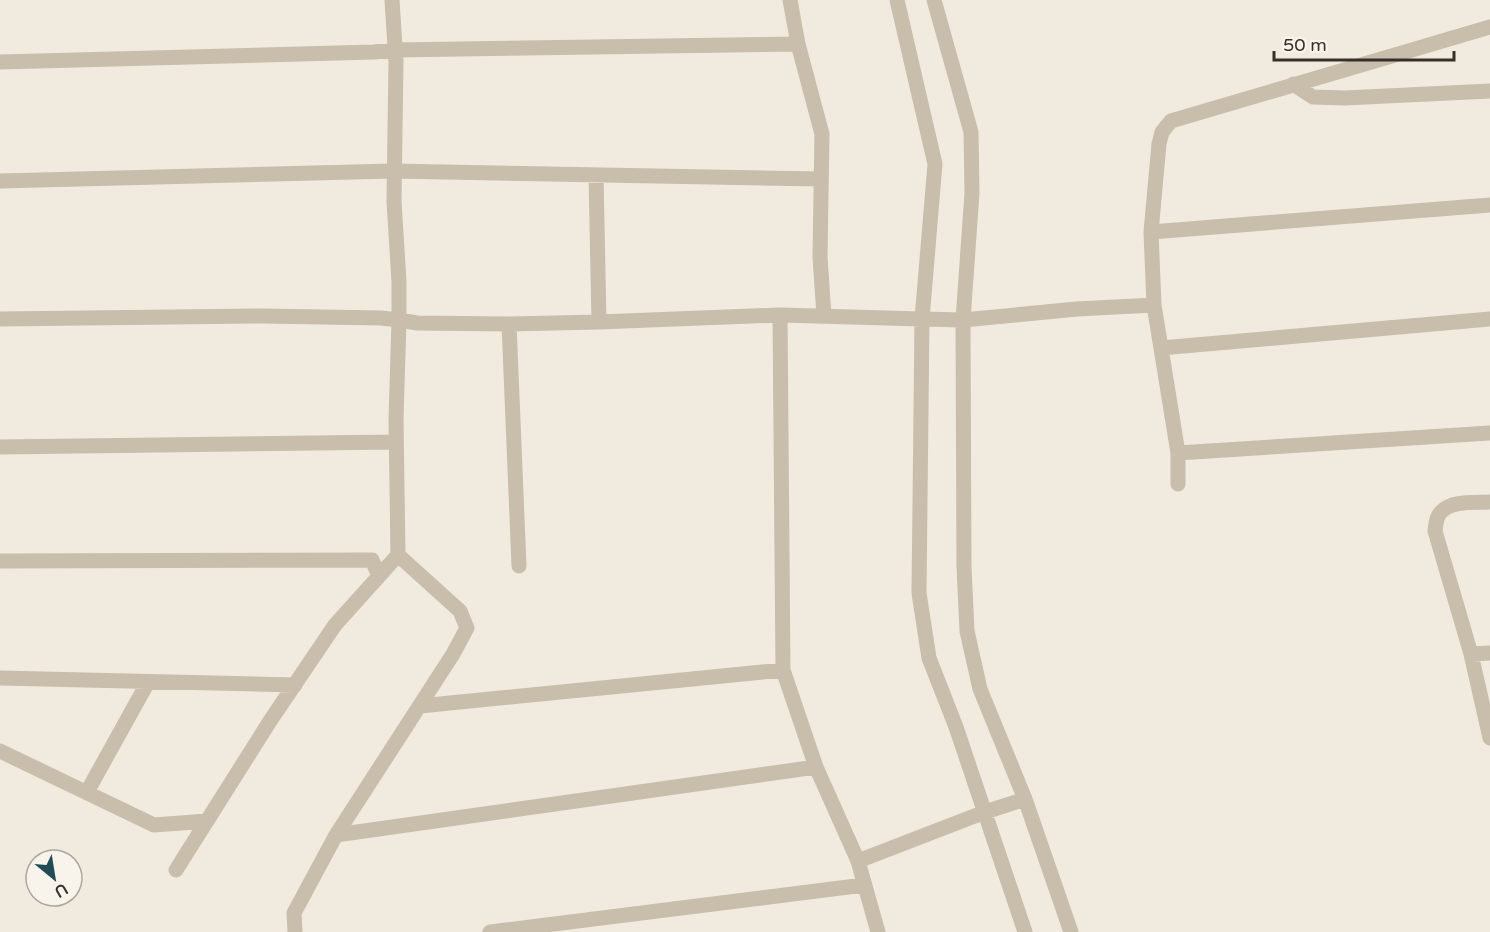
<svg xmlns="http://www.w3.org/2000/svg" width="1490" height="932" font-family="'Varela Round',sans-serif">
<rect width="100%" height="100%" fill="#f1ebdf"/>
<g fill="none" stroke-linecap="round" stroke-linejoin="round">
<path stroke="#c9bdac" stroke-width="15" d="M392,0L396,62L394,201L399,282V320L417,323L509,324L599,322L780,315L922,319L935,164L897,0
M790,0L798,44L822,134L820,257L824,316
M934,0L971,132L972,193L963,320L922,319L919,593L929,658L956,727L1025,932
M0,62L374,52L394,50L798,44
M1293,84L1313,97L1345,98L1490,91
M596,175L599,322
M0,181L393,171L820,179
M1151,232L1490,205
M780,315L783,670L816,767L858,861L878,932
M0,319L264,316L381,318L399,320L396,419L398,555L460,611L467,628L453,654L336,835L294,913L295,932
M509,324L519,566
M1161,348L1490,319
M0,447L396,442
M1178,453L1490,433
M1178,484V453L1154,305L1151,232L1159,144L1162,132L1171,121L1490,27
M1490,502C1475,503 1452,500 1441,512C1436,517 1436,524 1435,531L1471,654L1490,738
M0,561L372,560L379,576
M1471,654L1490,653
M0,678L295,685
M420,706L783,670
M0,751L154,825L207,821
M87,792L148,682
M336,835L816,767
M858,861L985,812L1025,799
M176,870L270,721L335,625L398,555
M490,932L864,885
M1071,932L1025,799L980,689L967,631L964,567L963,320L1077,309L1154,305"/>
</g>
<g transform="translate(54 878) rotate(150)"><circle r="28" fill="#f9f4eb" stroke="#aba69e" stroke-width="1.5"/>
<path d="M0-4.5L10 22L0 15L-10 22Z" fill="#234b56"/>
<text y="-9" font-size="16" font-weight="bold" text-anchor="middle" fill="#37302a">U</text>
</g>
<path d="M1274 51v9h180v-9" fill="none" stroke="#37302a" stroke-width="3"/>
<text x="1283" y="51" font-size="18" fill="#37302a" stroke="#f9f4eb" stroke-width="4.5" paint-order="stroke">50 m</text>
</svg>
